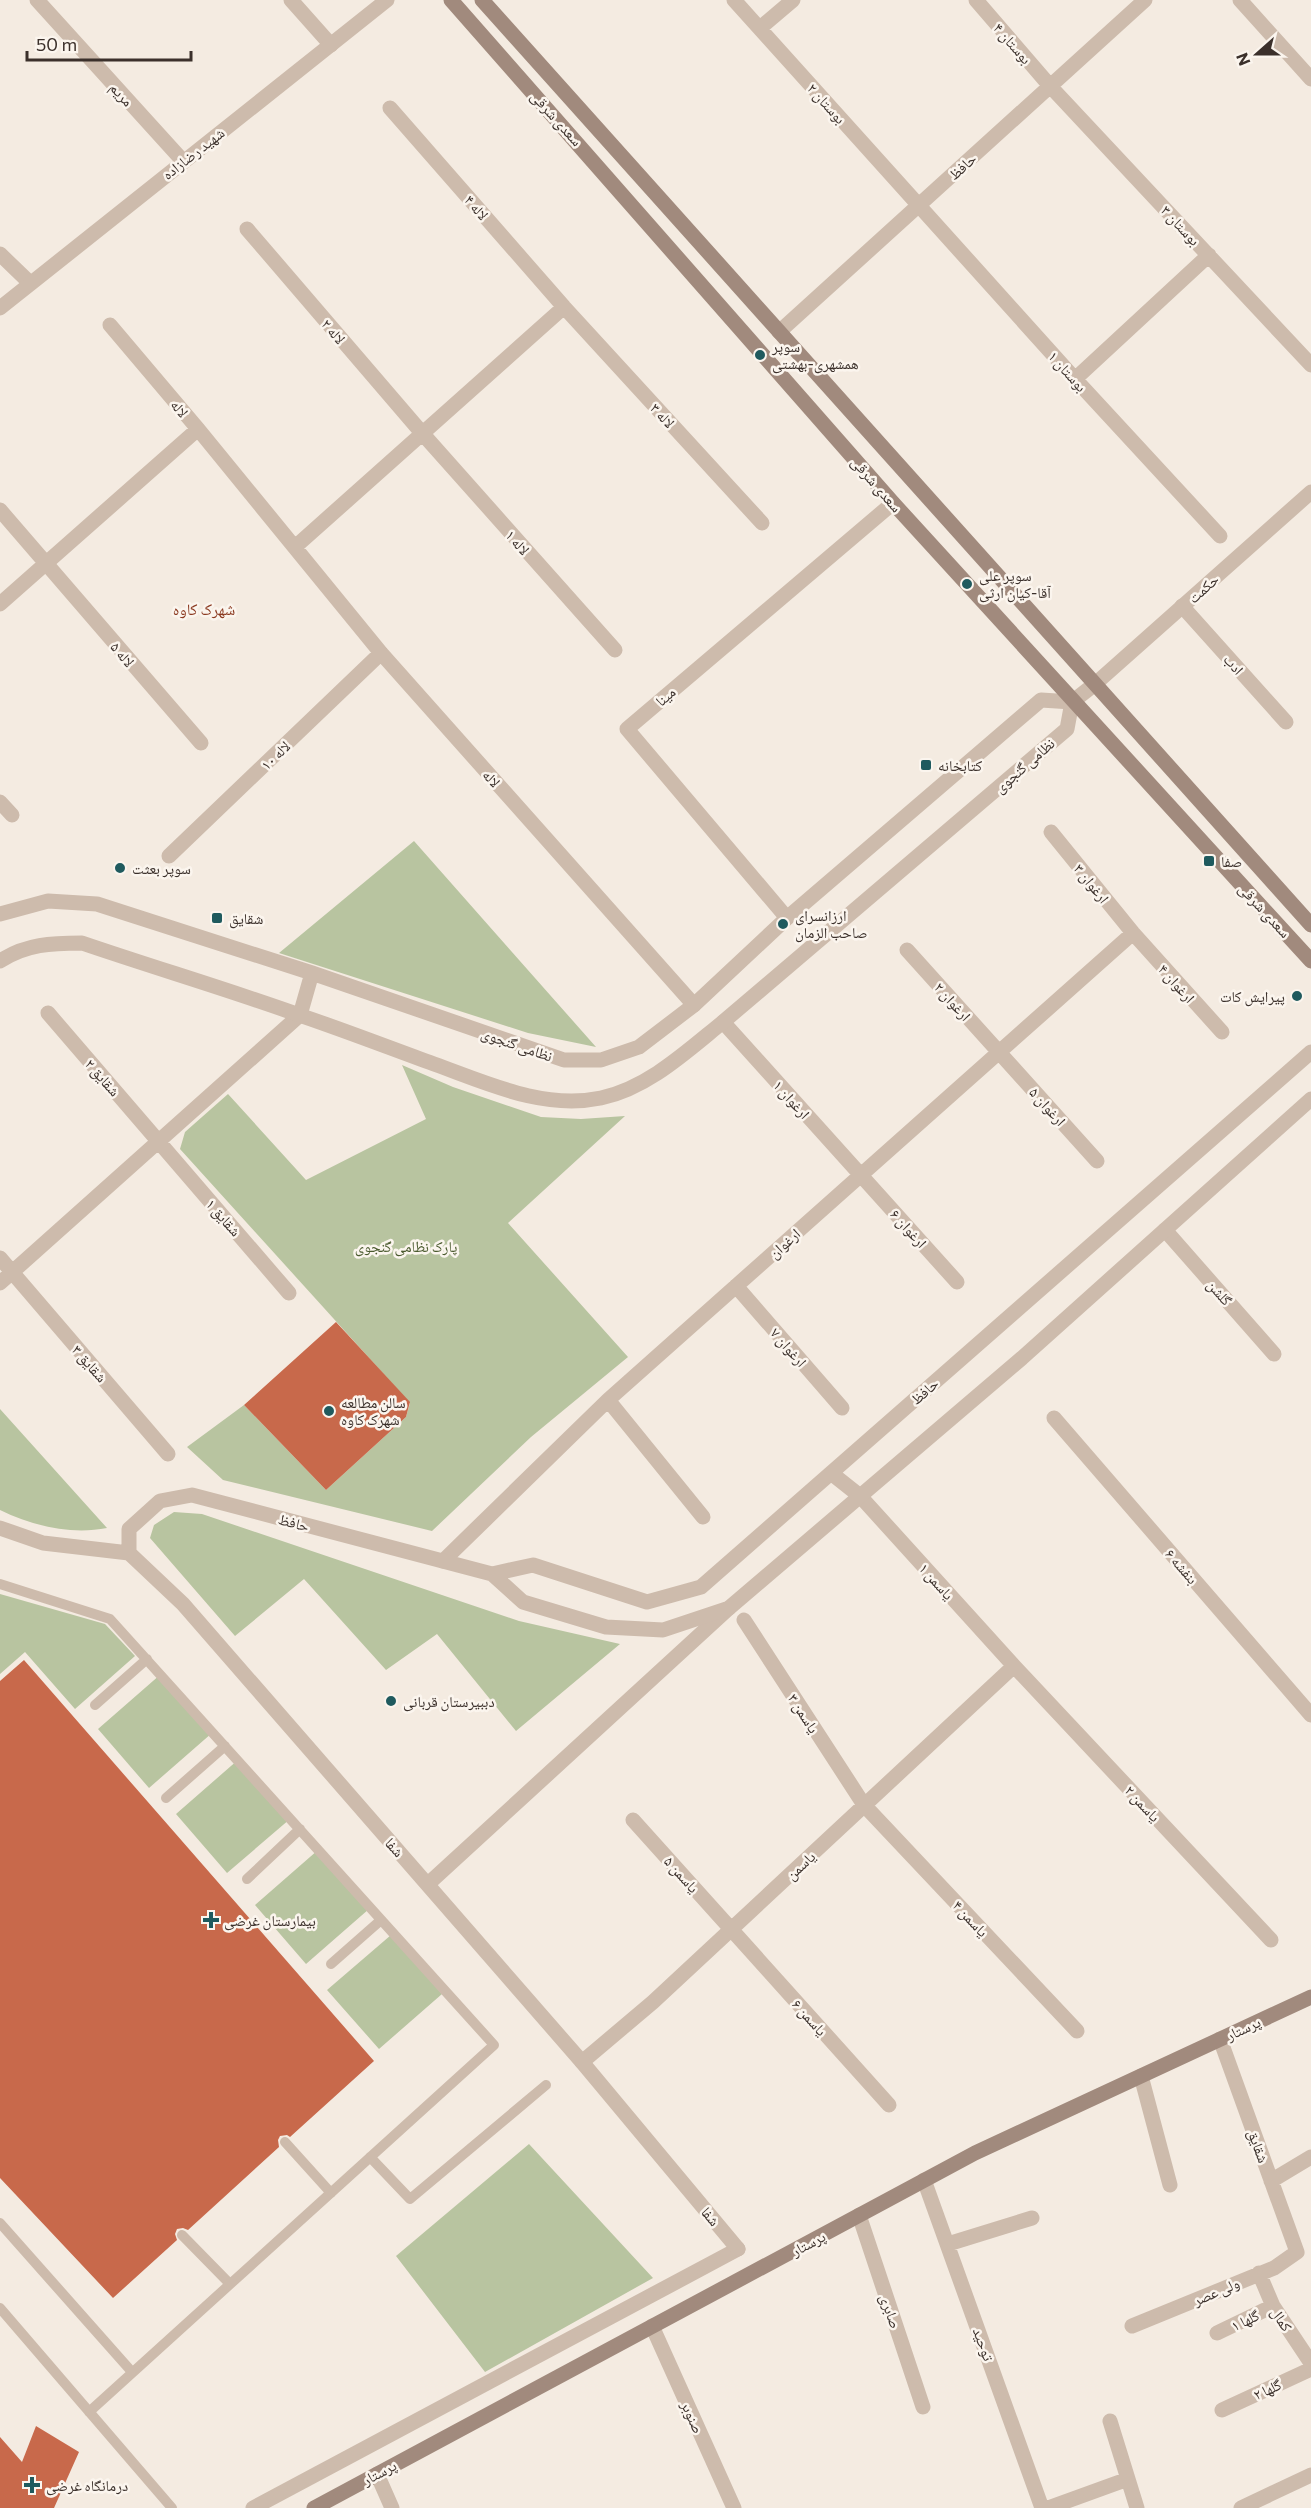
<svg xmlns="http://www.w3.org/2000/svg" width="1311" height="2508" font-family="Commissioner,'Noto Naskh Arabic',sans-serif">
<rect width="100%" height="100%" fill="#f4ebe1"/>
<path fill="#b8c4a0" d="M414,841L596,1047L528,1033L279,953Z
M402,1065L453,1087L541,1117L581,1119L625,1116L508,1223L628,1357L531,1437L432,1531L223,1480L187,1447L244,1405L326,1490L406,1417L410,1403L180,1149L185,1132L228,1094L306,1180L426,1119Z
M0,1409L107,1528C71,1535 33,1526 0,1510Z
M174,1512L202,1514L519,1621L620,1644L516,1731L437,1634L386,1670L304,1579L235,1636L150,1538L154,1525Z
M0,1594L105,1624L135,1656L75,1709L25,1652L0,1674Z
M161,1674L212,1733L149,1788L98,1729Z
M239,1759L290,1819L227,1873L176,1814Z
M318,1850L369,1909L306,1964L255,1905Z
M391,1935L442,1994L379,2049L327,1990Z
M529,2144L653,2278L485,2372L396,2256Z"/>
<path fill="#c8694b" d="M336,1322L410,1402L406,1417L326,1490L244,1405Z
M24,1660L374,2061L290,2137L287,2135L280,2136L278,2140L279,2147L188,2230L183,2228L177,2229L175,2234L177,2240L113,2298L0,2178V1681Z
M36,2426L79,2452L54,2508H0V2437L22,2462Z"/>
<g fill="none" stroke-linecap="round" stroke-linejoin="round">
<path stroke="#cdbbac" stroke-width="10" d="M0,1584L110,1619L494,2045L89,2412
M95,1705L147,1659
M166,1798L225,1746
M247,1879L300,1829
M331,1964L381,1920
M285,2142L331,2193
M370,2157L410,2199L546,2085
M0,2223L132,2372
M182,2235L230,2284
M0,2308L172,2508"/>
<path stroke="#cdbbac" stroke-width="15" d="M37,0L183,161
M291,0L331,45
M734,0L1075,379L1220,536
M976,0L1050,86L1311,365
M1240,0L1311,79
M760,28L793,0
M390,108L564,307L762,523
M247,229L422,433L615,650
M0,254L30,283
M110,325L198,429L381,653L694,1005
M779,332L1145,0
M1075,379L1209,255
M0,510L201,743
M295,547L564,307
M0,604L198,429
M1182,606L1286,722
M0,802L12,815
M1051,832L1133,933L1222,1032
M169,856L381,653
M787,918L627,729L893,503
M907,950L1097,1161
M48,1013L289,1293
M723,1022L957,1282
M1165,1230L1274,1354
M0,1258L168,1454
M0,1283L300,1015
M736,1286L842,1408
M608,1400L703,1517
M1054,1418L1311,1715
M860,1496L1014,1666L1271,1940
M443,1561L608,1400L1133,933
M744,1620L864,1805L1077,2031
M633,1820L889,2105
M428,1884L729,1608
M582,2062L653,2002L1014,1666
M1141,2076L1170,2185
M924,2180L1042,2508
M1271,2181L1311,2157
M859,2215L923,2407
M948,2244L1032,2218
M1259,2273L1273,2306L1311,2363
M652,2326L734,2508
M1132,2326L1274,2268L1297,2252L1220,2039
M1217,2333L1273,2306
M1222,2410L1311,2369
M1110,2421L1137,2508
M377,2474L392,2508
M253,2508L738,2249
M1048,2508L1128,2479
M1241,2508L1311,2475"/>
<path stroke="#cdbbac" stroke-width="15" d="M0,308L387,0
M1072,702L1095,684L1311,492
M0,914L48,901L97,904L312,973L564,1060H601L639,1047L694,1005L787,918L1041,700L1072,702
M0,961C26,944 52,943 82,943C155,968 230,990 302,1016C346,1031 390,1048 434,1064C487,1083 543,1110 601,1098C648,1088 687,1051 723,1022L1067,729L1072,702
M300,1015L312,973
M831,1473L860,1496
M0,1528L43,1543L129,1553L183,1604L582,2062L738,2249
M129,1553V1529L160,1501L192,1495L492,1574L523,1602L606,1627L663,1630L729,1608L1022,1358L1311,1099
M492,1574L533,1565L647,1602L701,1587L1311,1052"/>
<path stroke="#a18a7d" stroke-width="15" d="M451,0L893,503L1311,961
M482,0L1311,925
M314,2508L975,2153L1311,1997"/>
</g>
<g fill="#1f5a5e" stroke="#fbf5ee" stroke-width="2">
<circle cx="760" cy="355" r="6"/>
<circle cx="967" cy="584" r="6"/>
<rect x="920" y="759" width="12" height="12" rx="3"/>
<rect x="1203" y="855" width="12" height="12" rx="3"/>
<circle cx="120" cy="868" r="6"/>
<rect x="211" y="912" width="12" height="12" rx="3"/>
<circle cx="783" cy="924" r="6"/>
<circle cx="1297" cy="996" r="6"/>
<circle cx="329" cy="1411" r="6"/>
<circle cx="391" cy="1701" r="6"/>
<path d="M208 1911h6v6h6v6h-6v6h-6v-6h-6v-6h6z"/>
<path d="M29 2476h6v6h6v6h-6v6h-6v-6h-6v-6h6z"/>
</g>
<g text-anchor="middle" dominant-baseline="central" stroke-width="5" stroke-linejoin="round" paint-order="stroke">
<g font-size="15" fill="#3b302b" stroke="#fbf5ee">
<text transform="translate(1013 43) rotate(49)">بوستان ۴</text>
<text transform="translate(122 94) rotate(48)">مریم</text>
<text transform="translate(827 103) rotate(48)">بوستان ۲</text>
<text transform="translate(557 118) rotate(48)">سعدی شرقی</text>
<text transform="translate(193 153) rotate(-38)">شهید رضازاده</text>
<text transform="translate(962 166) rotate(-42)">حافظ</text>
<text transform="translate(477 207) rotate(49)">لاله ۴</text>
<text transform="translate(1181 225) rotate(47)">بوستان ۳</text>
<text transform="translate(334 331) rotate(49)">لاله ۲</text>
<text transform="translate(1068 371) rotate(48)">بوستان ۱</text>
<text transform="translate(180 408) rotate(50)">لاله</text>
<text transform="translate(663 415) rotate(47)">لاله ۳</text>
<text transform="translate(877 484) rotate(49)">سعدی شرقی</text>
<text transform="translate(518 542) rotate(48)">لاله ۱</text>
<text transform="translate(1203 588) rotate(-42)">حکمت</text>
<text transform="translate(123 654) rotate(49)">لاله ۵</text>
<text transform="translate(1234 664) rotate(48)">ادب</text>
<text transform="translate(665 696) rotate(-41)">مینا</text>
<text transform="translate(275 755) rotate(-44)">لاله ۱۰</text>
<text transform="translate(1024 765) rotate(-41)">نظامی گنجوی</text>
<text transform="translate(492 778) rotate(48)">لاله</text>
<text transform="translate(1092 883) rotate(51)">ارغوان ۳</text>
<text transform="translate(1265 910) rotate(47)">سعدی شرقی</text>
<text transform="translate(1177 983) rotate(48)">ارغوان ۴</text>
<text transform="translate(953 1001) rotate(48)">ارغوان ۲</text>
<text transform="translate(517 1044) rotate(19)">نظامی گنجوی</text>
<text transform="translate(103 1077) rotate(49)">شقایق ۲</text>
<text transform="translate(792 1099) rotate(48)">ارغوان ۱</text>
<text transform="translate(1048 1106) rotate(48)">ارغوان ۵</text>
<text transform="translate(224 1217) rotate(49)">شقایق ۱</text>
<text transform="translate(909 1228) rotate(48)">ارغوان ۶</text>
<text transform="translate(784 1243) rotate(-42)">ارغوان</text>
<text transform="translate(1220 1292) rotate(49)">گلشن</text>
<text transform="translate(789 1347) rotate(49)">ارغوان ۷</text>
<text transform="translate(90 1363) rotate(49)">شقایق ۳</text>
<text transform="translate(924 1391) rotate(-41)">حافظ</text>
<text transform="translate(294 1522) rotate(15)">حافظ</text>
<text transform="translate(1182 1566) rotate(49)">بنفشه ۶</text>
<text transform="translate(937 1581) rotate(48)">یاسمن ۱</text>
<text transform="translate(804 1713) rotate(57)">یاسمن ۳</text>
<text transform="translate(1143 1803) rotate(47)">یاسمن ۲</text>
<text transform="translate(395 1847) rotate(49)">شفا</text>
<text transform="translate(800 1865) rotate(-43)">یاسمن</text>
<text transform="translate(682 1874) rotate(48)">یاسمن ۵</text>
<text transform="translate(971 1918) rotate(47)">یاسمن ۴</text>
<text transform="translate(810 2017) rotate(48)">یاسمن ۶</text>
<text transform="translate(1243 2028) rotate(-25)">پرستار</text>
<text transform="translate(1259 2146) rotate(70)">شقایق</text>
<text transform="translate(711 2216) rotate(50)">شفا</text>
<text transform="translate(808 2243) rotate(-28)">پرستار</text>
<text transform="translate(1216 2291) rotate(-23)">ولی عصر</text>
<text transform="translate(891 2311) rotate(71)">صابری</text>
<text transform="translate(1282 2319) rotate(57)">کمال</text>
<text transform="translate(1245 2320) rotate(-26)">گلها ۱</text>
<text transform="translate(984 2344) rotate(70)">توحید</text>
<text transform="translate(1267 2389) rotate(-25)">گلها ۲</text>
<text transform="translate(693 2417) rotate(66)">صنوبر</text>
<text transform="translate(379 2472) rotate(-28)">پرستار</text>
</g>
<g font-size="15" fill="#3b302b" stroke="#fbf5ee" text-anchor="start">
<text x="772" y="346">سوپر<tspan x="772" dy="17">همشهری-بهشتی</tspan></text>
<text x="979" y="575">سوپر علی<tspan x="979" dy="17">آقا-کیان ارثی</tspan></text>
<text x="938" y="765">کتابخانه</text>
<text x="1221" y="861">صفا</text>
<text x="132" y="868">سوپر بعثت</text>
<text x="795" y="915">ارزانسرای<tspan x="795" dy="17">صاحب الزمان</tspan></text>
<text x="229" y="918">شقایق</text>
<text x="1285" y="996" text-anchor="end">پیرایش کات</text>
<text x="341" y="1402">سالن مطالعه<tspan x="341" dy="17">شهرک کاوه</tspan></text>
<text x="403" y="1701">دببیرستان قربانی</text>
<text x="224" y="1920">بیمارستان غرضی</text>
<text x="46" y="2485">درمانگاه غرضی</text>
</g>
<g font-size="15" fill="#4a5a2e" stroke="#fbf5ee">
<text x="406" y="1246">پارک نظامی گنجوی</text>
</g>
<g font-size="16" fill="#8c3b22" stroke="#fbf5ee">
<text x="204" y="608">شهرک کاوه</text>
</g>
</g>
<g transform="translate(1257 54) rotate(249)" stroke="#fbf5ee" stroke-width="4.5" paint-order="stroke">
<path d="M0-4.5L10 22L0 15L-10 22Z" fill="#3b302b"/>
<text y="-9" font-size="16" font-weight="bold" text-anchor="middle" fill="#3b302b">N</text>
</g>
<path d="M27 51v9h164v-9" fill="none" stroke="#3b302b" stroke-width="3"/>
<text x="36" y="51" font-size="18" fill="#3b302b" stroke="#fbf5ee" stroke-width="4.5" paint-order="stroke">50 m</text>
</svg>
